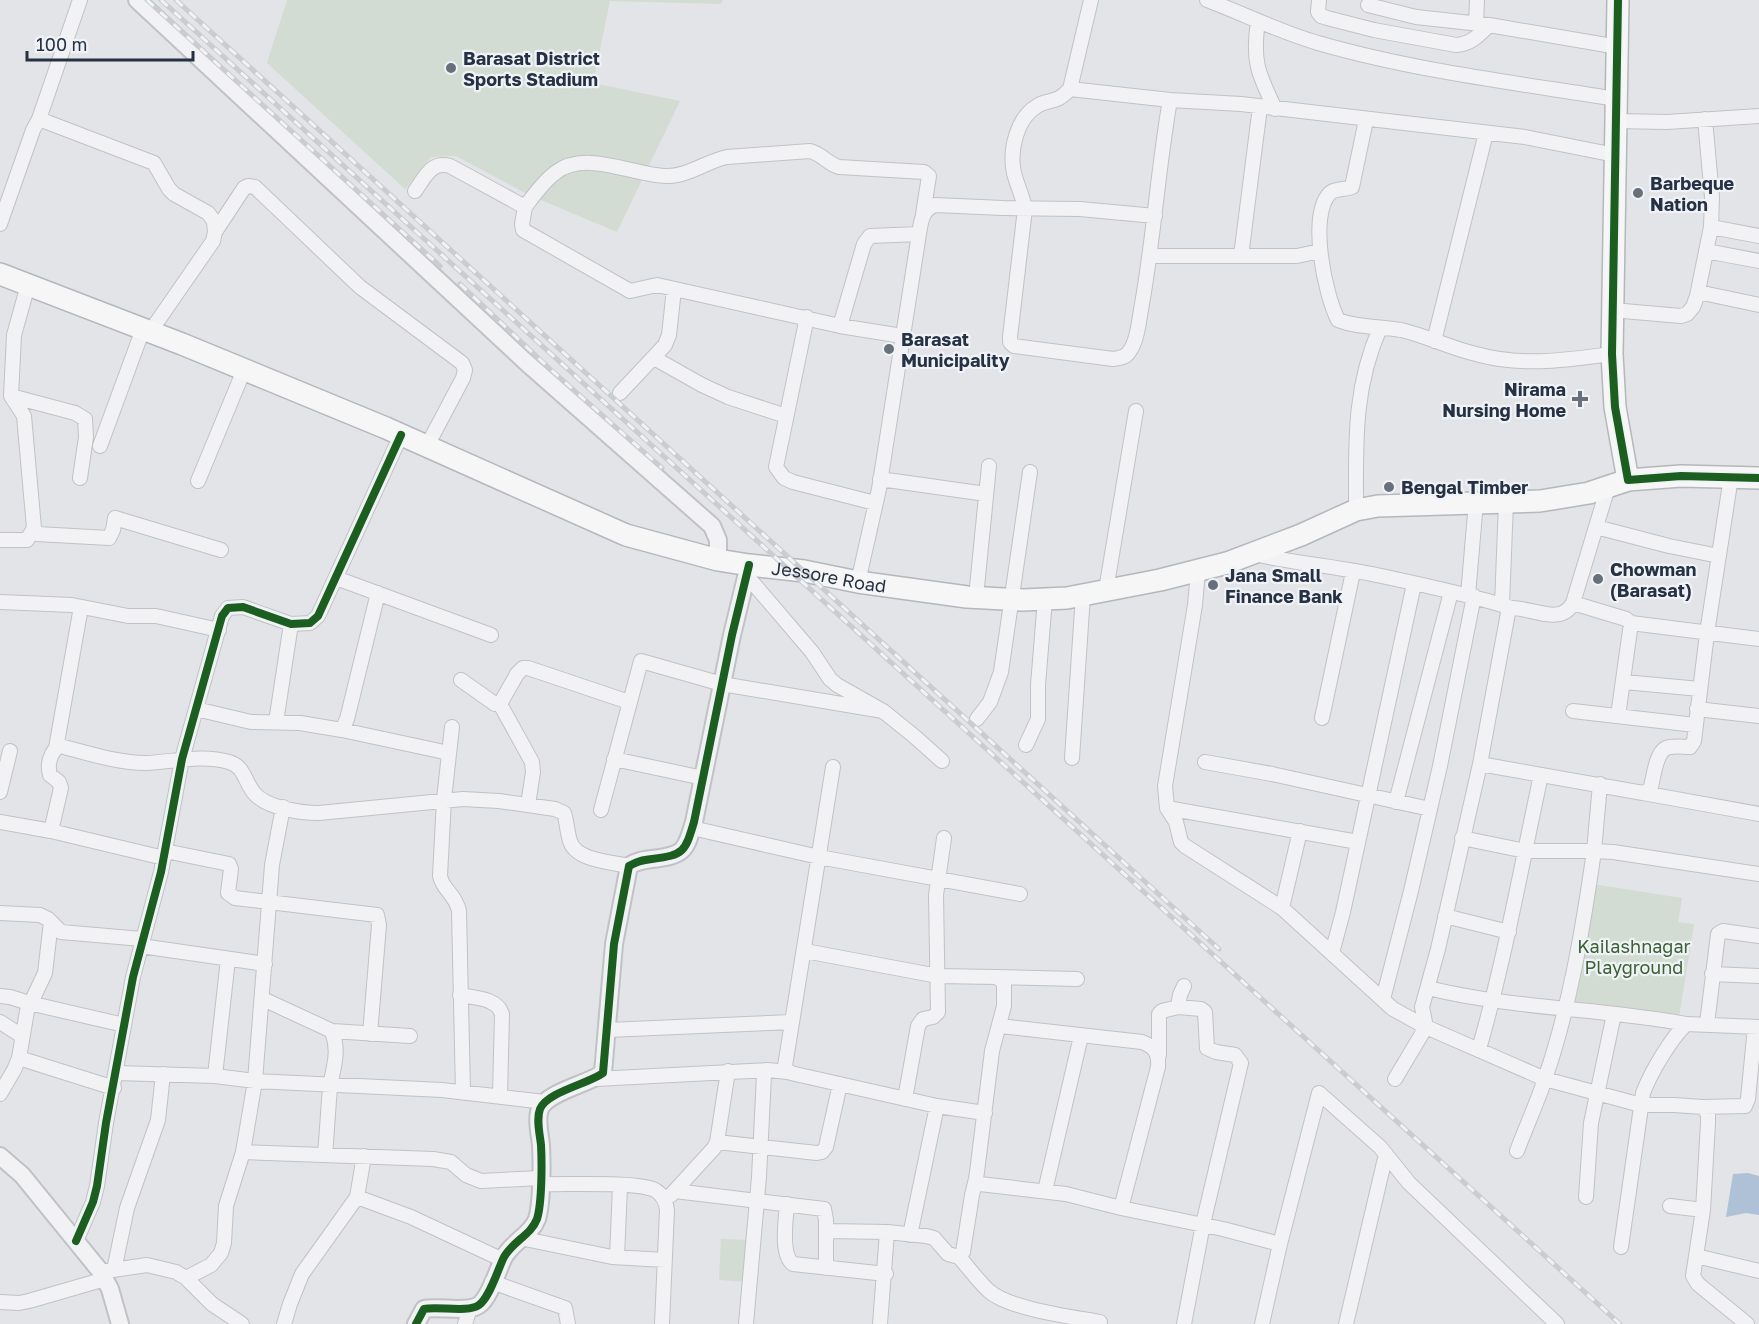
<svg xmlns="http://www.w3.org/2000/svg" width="1759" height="1324" font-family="'Golos Text',sans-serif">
<rect width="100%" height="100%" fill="#e2e4e7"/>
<path fill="#d2dcd2" d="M287,0H723L721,4L610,1L593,83L680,101L617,232L529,195L456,156L431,157L405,189L267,63Z
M1592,884L1682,898L1678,922L1694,924L1679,1017L1571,1004Z
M721,1239L752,1240L748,1282L719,1280Z"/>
<path fill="#aec1d6" d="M1748,1173L1759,1176V1215L1746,1213L1726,1217L1733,1174Z"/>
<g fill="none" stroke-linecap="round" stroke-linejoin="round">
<g stroke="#c0c2c5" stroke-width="16">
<path id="minor" d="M1091,0L1070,89C1067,92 1063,96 1059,98C1052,102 1044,101 1037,106C1017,118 1009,150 1014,173C1017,185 1023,197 1025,209L1010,337V342L1014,346L1113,359C1119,358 1125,358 1129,352C1138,340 1139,319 1142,304C1154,236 1158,168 1170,100
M1207,0C1244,14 1280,32 1318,43C1415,71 1517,83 1616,99
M1319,0L1318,12L1321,16L1327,18L1374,30L1456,45C1471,44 1478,36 1489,25
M1368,5L1416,17L1489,25L1618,47
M1258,21C1252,61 1258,73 1275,109
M1476,24L1477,0
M1070,89L1170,100L1241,104L1525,137L1615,155
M39,119L80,0
M1366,120L1352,187C1345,190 1335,188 1330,193C1308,215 1325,295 1338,320C1358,328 1380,326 1401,330C1427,336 1450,348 1476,354C1522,367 1566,360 1612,354
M1615,121L1667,122L1759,116
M415,191C425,177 431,161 450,166L525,207L522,224L523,230L630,291L657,285L840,326L902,336
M525,207C534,195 543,182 555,173C585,149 632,175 666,176C687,177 707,161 727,157L810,151C822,154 828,164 839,167L924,172L929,176L923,214
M0,224L33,130L39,119L154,163L169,189L174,194L208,213L214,221L215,232L213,241L150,332
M1711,227L1759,236
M215,232L244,188L248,186L255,187L360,287L462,363L465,370L463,378L427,446
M1706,251L1759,261
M1150,256H1297L1320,251
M1241,256L1260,107
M28,285L14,335L11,396L24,416L34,528L37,534L109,538L113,530L115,518L221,550
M1698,292L1759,305
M1612,310L1681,316L1687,314L1693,307L1697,296L1711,227L1712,197L1705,119
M807,317L776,467L784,478L793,482L875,503
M840,326L864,244L870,236L919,234
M1434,341L1486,133
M654,358L702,385L728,397L786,416
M620,393L665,345L669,335L674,289
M11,396L75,413L85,419L86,437L80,478
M100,446L143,329
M880,479L986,494
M198,481L244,370
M1356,510C1356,445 1353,389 1380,328
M1596,527L1669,546L1719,556
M0,540H27L34,528
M1254,554C1298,564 1343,567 1386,577C1428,586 1471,595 1512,608
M1198,571L1195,605L1165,786L1167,808L1358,842
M747,576L812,652L830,679L837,685L883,711L914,736L942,761
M336,578L491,635
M858,582L879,489L919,234C921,221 922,210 935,205L1003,208L1080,209L1155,216
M1106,590L1136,411
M1468,595L1476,502
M976,597L989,466
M0,602L72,605L128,616H156L219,630
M1573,603L1626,619L1631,623L1618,716
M1502,605L1506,502
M1631,623L1759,639
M461,680L495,704H500L517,674L523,668H528L629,702
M1624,682L1700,689
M500,704L532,762L533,772L528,805
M196,709L251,722L300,723L342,730L347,719L378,593
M1697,709L1759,716
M1573,711L1695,725
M1322,718L1353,572
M977,719L990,702L1001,672L1030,472
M276,722L291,624
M452,727L444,799L440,876C443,891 455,893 459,911L463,1092
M342,730L449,753
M1026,745L1038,719V685L1045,599
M56,748L81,607
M1072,758L1083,595
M614,759L703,778
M1205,762L1272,774L1430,809
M1480,764L1643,793L1650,790C1654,779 1655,748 1670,747C1676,746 1684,747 1690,747L1694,741L1707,633L1731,477
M833,767L785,1066L788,1072L795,1074L937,1106L985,1113
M0,792L10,751
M1643,793L1759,814
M1396,802L1451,592
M1167,808L1176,822L1181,842L1185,846L1282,908L1393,1009L1426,1027L1545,1079L1641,1105H1674L1703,1107L1708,1114V1123L1703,1210L1693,1276L1698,1284L1747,1324
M601,810L641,661L722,684L883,711
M0,822L51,831L164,858
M692,828L819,857L1020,894
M51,831L61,788L59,782L50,775C47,765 50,751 60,746C88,753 117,763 146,763C173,762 202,754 229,762C244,766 245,782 254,793C266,808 301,813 319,813L463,799L499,801L555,809L564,813C567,822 567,832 570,841C576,861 612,862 629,866
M1462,838L1525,851H1594L1600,784
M165,851L229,864L231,869L228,893L235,898L377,915L379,925L370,1034
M1282,908L1300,831
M0,913L40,915L48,919L61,932L142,939
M1445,916L1509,932
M141,946L265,964
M805,951L938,976L996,977L1004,982V1006L992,1051L977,1172L976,1179L980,1184L1066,1194L1121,1208L1223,1229L1280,1244
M1332,953L1343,912L1414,584
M1712,974L1759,976
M996,977L1077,979
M1428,988C1513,1009 1600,1008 1686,1024
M460,995C475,998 497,998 502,1014L500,1095
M0,996L10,997L29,1003L124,1025
M263,999L332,1031C340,1054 333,1066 330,1088C328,1110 327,1132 325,1155
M1383,999L1411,891L1440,766L1474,596
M1178,1007L1201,1009L1205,1012L1207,1048L1216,1052L1235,1055L1241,1063L1203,1224L1184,1324
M0,1022L22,1036
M1707,1024L1718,934L1723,931L1759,936
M1000,1026L1142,1042C1155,1047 1159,1053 1158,1067L1121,1208
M608,1030L792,1022
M332,1031L410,1036
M1479,1049C1505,959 1521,867 1541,775
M1159,1055V1014L1162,1011L1178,1007L1180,995L1184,986
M19,1058L114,1088
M117,1073L215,1076L255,1081L442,1090L545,1102
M215,1076L228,959
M596,1079L767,1070
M1395,1079L1426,1027L1422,1007L1438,949L1480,764L1508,613L1512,608C1533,608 1561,626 1573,603L1608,487
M1319,1093L1380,1147L1409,1183L1557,1324
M0,1094L14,1070L19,1058L27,1011L45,973L51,922
M905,1099L918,1026L923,1019L933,1017L938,1012L936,895L944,838
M1703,1107L1745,1106L1748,1099L1755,1027
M717,1142L817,1153L822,1152L826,1147L840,1084
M1517,1151C1526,1127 1537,1103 1545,1079C1570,1006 1583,928 1594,851L1613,852L1759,874
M243,1152L433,1159L451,1162L466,1175L481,1181L540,1178
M540,1184C564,1185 637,1181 655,1190C663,1195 666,1201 667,1210L662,1324
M675,1191L824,1209L826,1220V1268
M1045,1191L1081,1036
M671,1195L714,1148L717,1142L728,1071
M357,1197L411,1217L503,1260
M1586,1197L1591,1123L1614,1014
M787,1204C786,1219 780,1254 793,1264L886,1274
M1670,1206L1703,1210
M827,1231L887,1232L926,1236L934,1238L948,1254L959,1257L963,1252L972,1195L976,1179
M910,1235L937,1106
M520,1238L612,1257L665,1260
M76,1241L93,1202L97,1186L106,1123L133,977L161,872L182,759L222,616L228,608L243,607L291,624L310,623L318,616L401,435
M1621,1247L1643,1093C1651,1072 1670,1040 1686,1024L1759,1027
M1696,1256L1759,1271
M617,1257L620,1186
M959,1257C969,1268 978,1281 989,1291C1009,1309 1073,1317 1100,1322
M114,1270L127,1208L158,1120L163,1074
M106,1271L147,1265L176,1272L186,1278L212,1304L242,1324
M186,1278L211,1265L221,1253L224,1243L226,1206L243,1152L255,1081L272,865L283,807
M492,1282L565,1308L568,1324
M0,1302L19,1303L29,1301L105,1279
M284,1324L290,1304L302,1274L357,1197L364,1156
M465,1324L470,1308
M746,1324L759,1177L764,1075L767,1070L788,1072
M880,1324L887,1232
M1262,1324L1280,1244L1319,1093
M1346,1324L1386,1154"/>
</g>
<g stroke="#c0c2c5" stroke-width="20">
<path id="tertiary" d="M137,0L527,363L712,526L718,540V560
M0,1156L22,1175L101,1272L110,1289L120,1324
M416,1324L424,1309C438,1306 468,1313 479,1305C490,1297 498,1269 504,1257C513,1241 531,1235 537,1219C542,1203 542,1163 541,1145C540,1135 536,1119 540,1109C547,1092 588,1084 603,1073L614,944L629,866C637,861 643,860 652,859C684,855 685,852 694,822L732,635L749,565"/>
</g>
<g stroke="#b4b7bc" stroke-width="24">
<g id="trunk">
<path d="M1618,0L1612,354L1615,407L1628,480"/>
<path id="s1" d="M0,274L182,344L386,428L626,535L718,560L749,565L804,571L858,582L967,597L1023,600L1067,598L1160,580L1227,563L1301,535L1356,510L1378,506L1540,501L1589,493L1628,480L1681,476L1759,478"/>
</g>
</g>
<use href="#minor" stroke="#f2f2f4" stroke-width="14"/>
<use href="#tertiary" stroke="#f2f2f4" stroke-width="16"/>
<use href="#trunk" stroke="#f6f6f7" stroke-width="21"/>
<g stroke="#cacccf" stroke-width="5">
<path id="rail" d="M147,0L440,266
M161,0L1620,1324
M176,0L1219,949
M460,284L550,369L662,468"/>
</g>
<use href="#rail" stroke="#eff3f7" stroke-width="3" stroke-dasharray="9" stroke-linecap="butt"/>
<g stroke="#eff3f7" stroke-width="11">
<path id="cycleway" d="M1618,0L1612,354L1615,407L1628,480L1681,476L1759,478
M76,1241L93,1202L97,1186L106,1123L133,977L161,872L182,759L222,616L228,608L243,607L291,624L310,623L318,616L401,435
M416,1324L424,1309C438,1306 468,1313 479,1305C490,1297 498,1269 504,1257C513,1241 531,1235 537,1219C542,1203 542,1163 541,1145C540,1135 536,1119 540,1109C547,1092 588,1084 603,1073L614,944L629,866C637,861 643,860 652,859C684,855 685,852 694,822L732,635L749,565"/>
</g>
<use href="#cycleway" stroke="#1b5e20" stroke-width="8"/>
</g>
<g fill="#68707c" stroke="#eff3f7" stroke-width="2">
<circle cx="451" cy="68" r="6"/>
<circle cx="1638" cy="193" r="6"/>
<circle cx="889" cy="349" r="6"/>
<path d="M1577 390h6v6h6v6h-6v6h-6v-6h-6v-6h6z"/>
<circle cx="1389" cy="487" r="6"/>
<circle cx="1598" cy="579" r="6"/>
<circle cx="1213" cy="585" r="6"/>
</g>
<g text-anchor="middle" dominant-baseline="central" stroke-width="4.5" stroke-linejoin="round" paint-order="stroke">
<g font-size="18" font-weight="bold" fill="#263143" stroke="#eff3f7" text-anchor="start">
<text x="463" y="58">Barasat District<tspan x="463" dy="21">Sports Stadium</tspan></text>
<text x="1650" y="183">Barbeque<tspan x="1650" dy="21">Nation</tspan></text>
<text x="901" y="339">Barasat<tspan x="901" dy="21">Municipality</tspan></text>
<text x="1566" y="389" text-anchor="end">Nirama<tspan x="1566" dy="21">Nursing Home</tspan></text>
<text x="1401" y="487">Bengal Timber</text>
<text x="1610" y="569">Chowman<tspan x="1610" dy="21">(Barasat)</tspan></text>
<text x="1225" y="575">Jana Small<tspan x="1225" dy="21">Finance Bank</tspan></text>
</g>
<g font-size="18" fill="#263143" stroke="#eff3f7">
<text stroke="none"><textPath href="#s1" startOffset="886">Jessore Road</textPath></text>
</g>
<g font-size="18" fill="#3b6032" stroke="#eff3f7">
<text x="1634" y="946">Kailashnagar<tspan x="1634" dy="21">Playground</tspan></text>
</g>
</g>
<path d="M27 51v9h166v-9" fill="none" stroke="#263143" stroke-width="3"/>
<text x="36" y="51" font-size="18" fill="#263143" stroke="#eff3f7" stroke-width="4.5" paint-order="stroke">100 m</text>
</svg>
